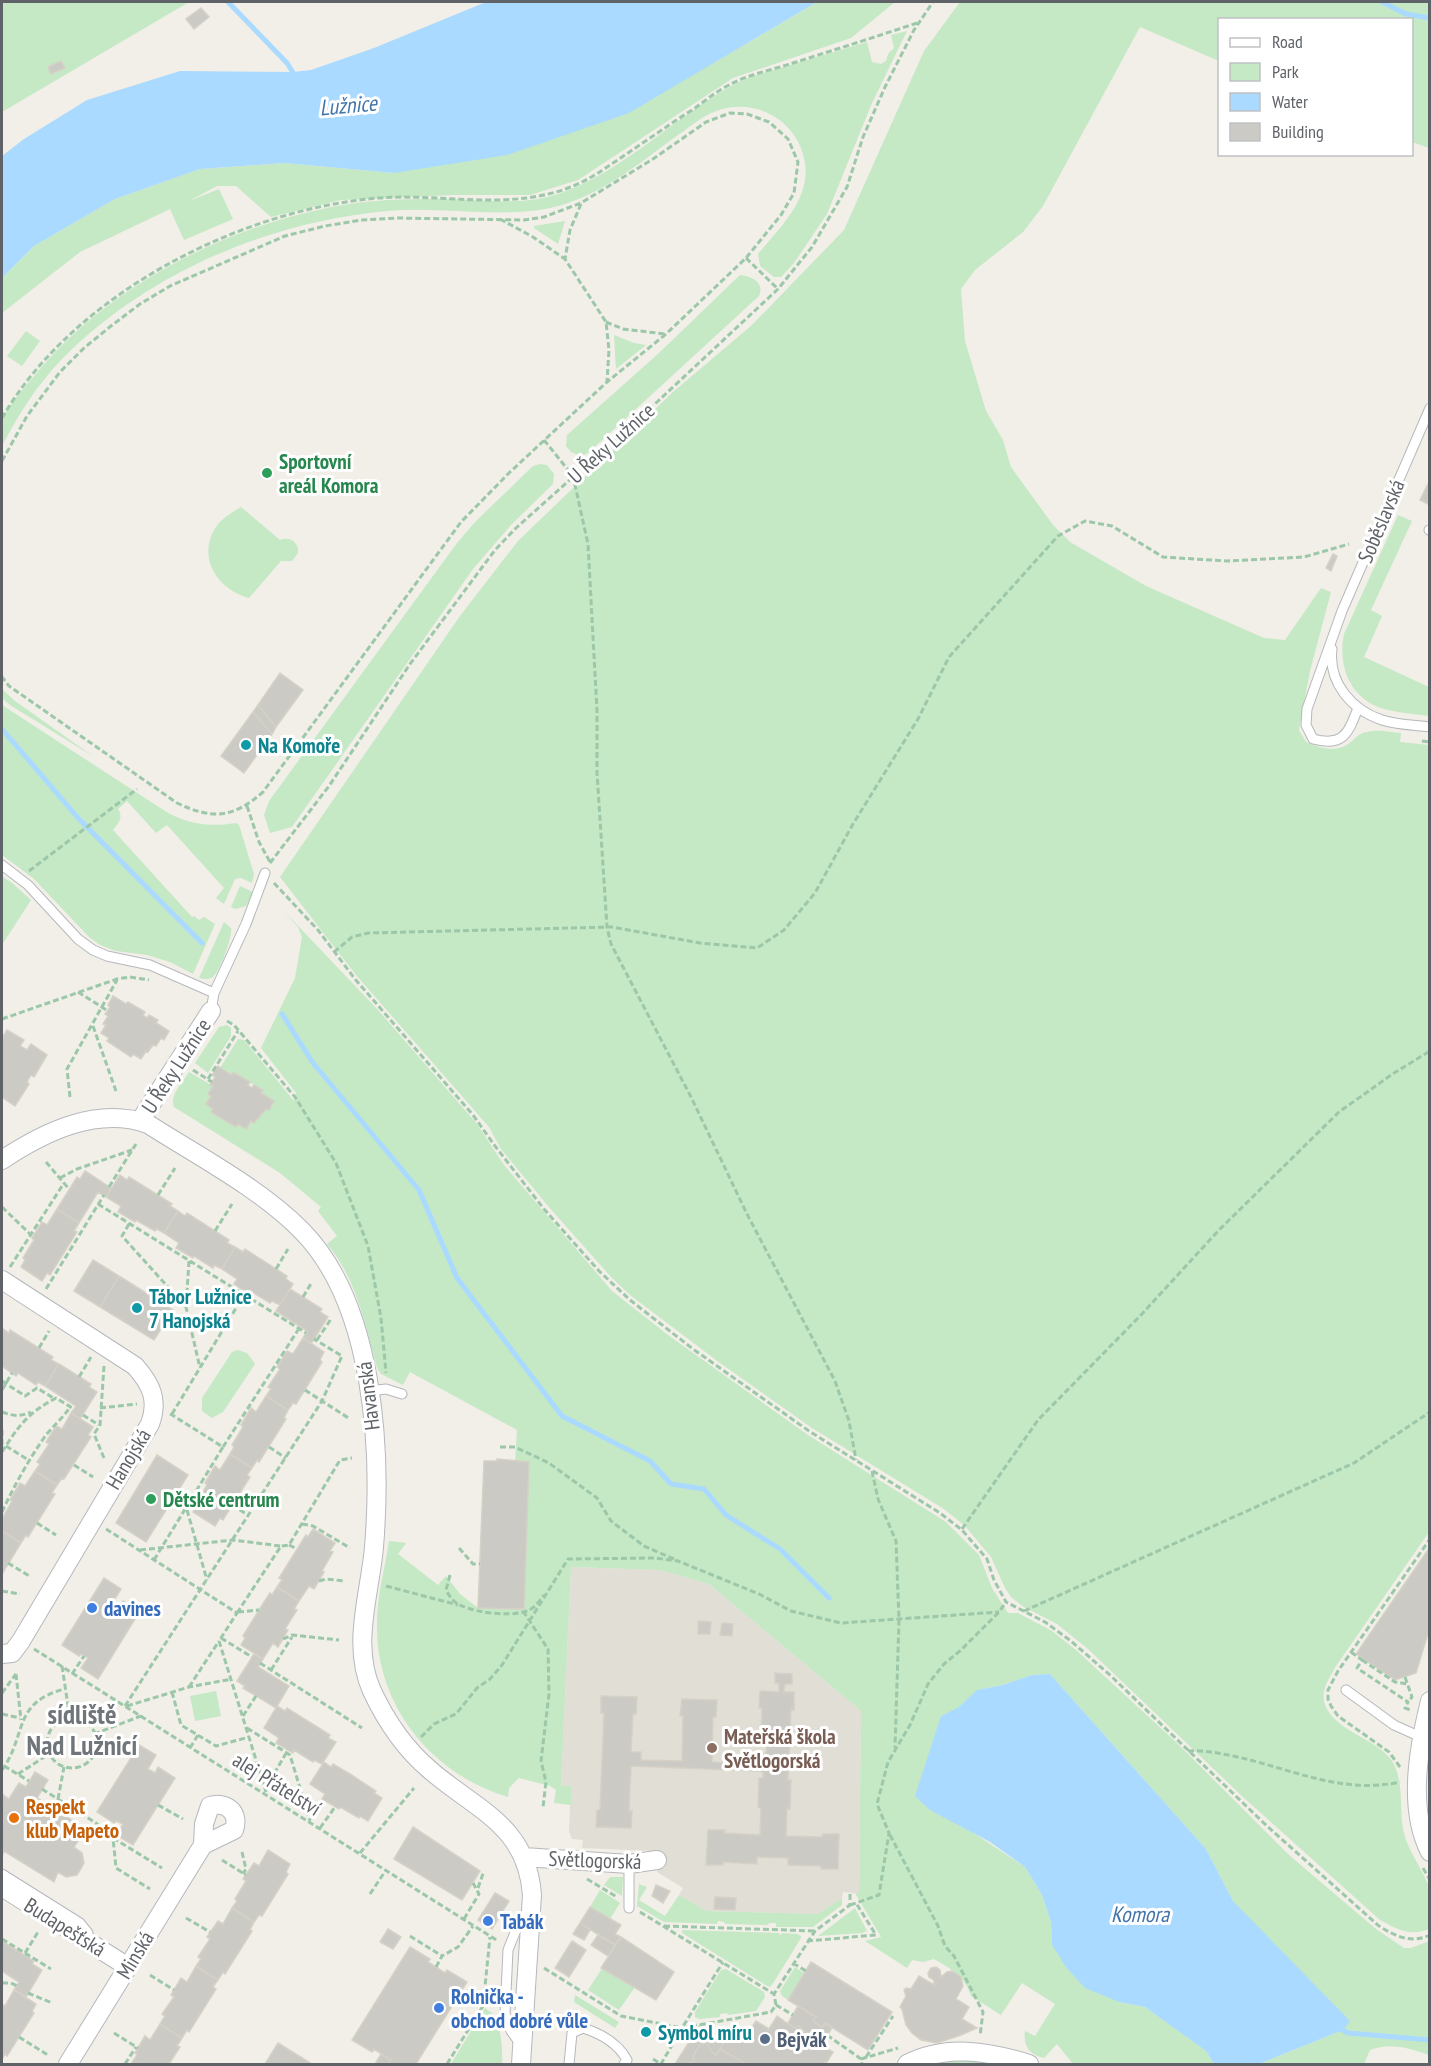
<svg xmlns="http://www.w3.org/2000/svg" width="1431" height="2066" font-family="'PT Sans Narrow',sans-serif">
<rect width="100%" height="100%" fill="#f1efe8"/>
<path fill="#e1ded6" d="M571,1567L660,1570L709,1584L861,1711L859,1894L843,1892L842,1898L819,1914L706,1911L679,1895L683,1888L657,1872V1854L653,1851L582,1848L583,1840L572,1839L569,1831L571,1787L561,1786Z"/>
<path fill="#c5e8c5" d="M2,2H189L2,112Z
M817,2H895L851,38L733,78L578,180L530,195H453L341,200L271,217L236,186H217L189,201L219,189L233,219L184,240L170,209L80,252L2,313V278L34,246L115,199L200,169L284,163L394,173L748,43Z
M960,2H1429V148L1412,142V20H1220L1219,61L1140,27L1043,206L1023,232L975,270L961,289L965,341L986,411L1003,440L1011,467L1053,525L1070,542L1146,586L1264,638L1285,640L1321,588L1331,592L1310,671L1299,730L1306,742C1321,748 1336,754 1351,742C1356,737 1360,733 1367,732C1378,729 1390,732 1401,733L1400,742L1429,745V1532L1336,1666C1329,1679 1320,1690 1325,1705C1336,1731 1371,1737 1389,1757C1407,1779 1397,1812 1405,1837C1411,1855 1423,1871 1429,1887C1431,1899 1429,1917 1429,1929C1411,1937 1396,1929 1380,1920L1243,1797L1088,1649L1057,1624L1022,1606L1011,1597L1005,1588L991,1557L965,1526L944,1509L812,1428L720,1363L630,1295L611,1277L548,1206L501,1149L489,1127L356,975L280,877L460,616L518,541L673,392L752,325L844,230L924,51Z
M907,31L872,103L827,214L794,263L781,277H774L760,266L758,254C783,224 815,195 803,154C792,116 750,97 714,112C701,117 690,127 678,135C638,164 596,200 545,209C493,218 440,206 387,211C268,222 147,273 62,359C37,385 18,415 2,446C1,439 0,430 2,423C5,408 25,387 35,375C111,282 238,220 356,203C385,199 416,199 446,199C483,200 522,206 558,194C623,172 672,119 731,86L747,78L867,42L872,62L881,64L886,61L888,54L894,48L891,35Z
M565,221L558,244L534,228V226Z
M740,275C752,276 765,283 759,296L588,453L581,456L571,452L566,446L567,435L659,353Z
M26,331L40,341L22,366L7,356Z
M614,335L634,343L646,345L616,369Z
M540,464L547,465L554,474L553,484L511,525L473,569L292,827L270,833L264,815L269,801L457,543L475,522L533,466Z
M241,507L280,540C288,537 295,540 298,548V553L292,561H281L249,598C216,589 195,555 218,524C224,517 233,512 241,507Z
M1398,515L1412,521L1371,610L1382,616L1364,657L1429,687V716C1416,714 1401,713 1388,710C1352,702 1337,668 1344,634Z
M2,689L15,701L94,757L10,705L2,698Z
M2,705L168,813C192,825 210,827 236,823L239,825L254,874L252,883L241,878L235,879L224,904L216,898L224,888L167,825L156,833L127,801L118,809C124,818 118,823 113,830L192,917L194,916L199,920L204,917L215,924L193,974L170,962L147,955L116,951L100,945L89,937L33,878L2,855Z
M2,876L12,883L31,900L2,945Z
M240,886L253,892L246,906L235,909L231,907Z
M282,909L378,1010L477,1124L504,1165L612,1291L668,1335L808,1435L946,1522L979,1555L992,1588L1008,1613H1018L1052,1631L1076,1650L1177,1743L1289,1855L1376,1929L1404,1948H1411L1429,1941V2055C1409,2048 1391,2042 1370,2050L1364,2064H1259L1343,2030L1268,1938L1233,1901L1206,1849L1050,1674L1032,1675L1003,1685L978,1690L959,1708L941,1716L969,1830L1025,1867L1042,1895L1051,1922L1052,1945L1119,2002L1145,2007L1176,2029L1206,2051L1214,2064H1073L1057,2044L1044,2058C1029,2055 1023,2046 1025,2031L1035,2036L1055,2004L1022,1983L1001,2015L971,1996C966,1977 950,1968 934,1959L923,1962L912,1960L907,1968L865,1941L881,1937L855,1893H859L861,1711L709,1584L660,1570L571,1567L561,1786H571V1805L554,1803L556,1790L550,1786L519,1778L509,1788L508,1797C431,1774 375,1705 377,1623C377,1596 385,1568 389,1541L406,1543L398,1554L438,1585L446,1576L460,1594L478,1608L523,1609L529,1463L515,1462L517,1430L410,1372L403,1385L381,1374L377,1368C365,1325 357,1279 327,1244L337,1236L318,1211L321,1207L280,1173L174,1107C169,1095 183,1082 189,1072L213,1086L208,1094L211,1096L206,1104L236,1127L238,1124L246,1129L251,1121L254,1122L266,1109L269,1110L274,1101L261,1093L262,1090L233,1072L231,1075L220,1068L238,1039L244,1040L294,1101L296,1093L261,1048L295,978L302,937L298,927Z
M224,922L231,928C233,936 220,971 213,977C208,980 204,979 199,978Z
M227,1025L231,1028V1036L208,1073L195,1063L219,1027Z
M238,1350L247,1353L255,1364L223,1412L212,1418L202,1411V1398L232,1352Z
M216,1691L221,1716L195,1721L190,1696Z
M610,1877H623L622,1896L604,1885Z
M639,1884L647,1887L639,1900L665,1916L679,1895L706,1911L818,1914L842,1898V1905L813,1927H776V1923H769L768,1925L725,1924L724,1922L718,1921L717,1924L664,1922L637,1906Z
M600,1890L620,1903L610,1919L590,1907Z
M855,1908L867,1931L862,1933L818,1936Z
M682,1930L778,1933L781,1935L782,1933L797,1934L801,1936V1938L772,1985L769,1987L682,1933Z
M603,1967L635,1987L619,2010L588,1990Z
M795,1967L804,1973L788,2000L782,1996L780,1991Z
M726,1969L764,1992L765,1997L756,2011L728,2015L727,2013L720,2014V2017L699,2019L695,2017V2012L721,1970Z
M575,1995L619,2022L615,2028L574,2002Z
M485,2008C487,2010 491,2012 493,2014C501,2024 503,2052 502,2064H451Z
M982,2057L977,2064H926L945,2058Z"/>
<path fill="#aadaff" d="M486,2H817L629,113L507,155L394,173L284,163L200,169L115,199L34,246L2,278V156L24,139L87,100L180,71L293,72L311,70L374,48Z
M1050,1674L1206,1849L1233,1901L1350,2021L1343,2030L1259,2064H1214L1206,2051L1145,2007L1119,2002L1085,1988L1066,1967L1052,1945L1051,1922L1042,1895L1025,1867L990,1842L930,1810L915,1796L941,1716L959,1707L977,1690L1003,1685L1032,1675Z"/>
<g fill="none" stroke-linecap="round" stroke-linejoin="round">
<path stroke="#aadaff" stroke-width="5" d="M228,2L287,63L297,79
M1382,2L1406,14L1430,18
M2,729L78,818L202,943
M282,1014L313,1063L419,1190L457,1278L562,1416L650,1461L671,1484L704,1489L726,1515L780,1549L829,1598
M1337,2027L1348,2033L1430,2040"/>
</g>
<path fill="#cccac5" stroke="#d6d1c6" stroke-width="1.5" d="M201,8L209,17L194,29L186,19Z
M61,61L65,68L51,74L48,67Z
M1430,480V505L1420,500Z
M1333,554L1337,556L1331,571L1326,568Z
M280,673L303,690L276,727L258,705Z
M258,705L276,727L272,734L253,712Z
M253,712L272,734L244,773L221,756Z
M113,996L126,1004L128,1002L145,1012L143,1015L147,1018L149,1015L158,1020L156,1023L169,1031L164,1040L161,1038L156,1046L153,1045L148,1052L146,1051L141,1059L133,1054L131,1057L107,1041L109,1038L101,1033L106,1025L103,1024L108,1016L105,1014L110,1007L108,1005Z
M7,1030L24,1040L20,1046L27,1050L31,1044L47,1055L34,1077L31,1075L27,1082L29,1084L15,1106L2,1097V1038Z
M218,1066L231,1075L233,1072L250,1082L248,1085L252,1088L254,1085L263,1090L261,1093L274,1101L269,1110L266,1109L254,1123L251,1121L246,1129L238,1124L236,1127L211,1112L213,1109L206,1104L211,1096L208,1094L213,1086L210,1085L215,1077L212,1075Z
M85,1171L111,1188L106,1197L98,1192L79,1223L57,1209L77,1177L80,1179Z
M120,1175L127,1180L129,1177L153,1192L172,1204L170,1206L178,1211L164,1233L157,1229L155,1231L136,1220L135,1222L118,1212L121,1206L106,1197Z
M57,1209L79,1223L74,1231L77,1232L50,1275L47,1273L42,1281L21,1267L25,1260L23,1258L34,1240L32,1238L42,1222L47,1225Z
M178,1211L185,1216L187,1213L229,1240L227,1243L235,1247L222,1269L214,1265L213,1268L194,1256L193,1258L176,1248L179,1243L164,1233Z
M235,1247L243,1252L245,1249L287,1276L286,1279L293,1284L280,1305L272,1301L270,1303L252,1292L250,1295L234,1284L237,1279L222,1269Z
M93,1260L119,1276L100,1307L74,1291Z
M119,1276L173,1310L154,1340L100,1307Z
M290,1289L322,1309L320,1312L328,1317L311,1344L303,1338L307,1331L276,1311Z
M2,1328L9,1333L10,1330L53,1357L51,1360L59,1364L45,1386L38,1382L36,1385L18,1373L16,1376L2,1366Z
M303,1338L324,1352L320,1360L322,1362L296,1404L293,1403L288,1410L266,1396L271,1389L268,1387L280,1369L277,1367L287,1351L293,1354Z
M59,1364L91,1384L89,1387L97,1392L80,1419L71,1413L76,1406L45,1386Z
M266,1396L288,1410L284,1418L286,1419L259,1462L257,1460L252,1468L230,1454L234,1447L232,1445L243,1427L241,1425L251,1408L256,1412Z
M71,1413L93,1427L88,1435L91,1437L76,1460L64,1479L62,1478L57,1485L35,1471L40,1464L37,1462L49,1444L46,1442L56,1426L62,1429Z
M230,1454L252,1468L247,1475L250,1477L223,1520L220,1518L215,1526L193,1512L198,1505L196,1503L207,1485L205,1483L215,1466L220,1470Z
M157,1455L188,1475L146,1542L116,1523Z
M497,1459L529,1462L524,1609L478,1608L484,1461H497Z
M35,1471L57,1485L52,1493L55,1494L28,1537L26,1535L21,1543L2,1531L3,1521L2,1519L12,1501L10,1500L20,1483L25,1486Z
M313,1529L335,1543L330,1551L333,1552L322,1571L324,1572L314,1589L309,1586L299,1601L277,1587L282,1580L279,1578L306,1535L308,1537Z
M2,1531L21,1543L2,1574Z
M1430,1547V1627L1416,1673L1395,1680L1356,1654Z
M104,1578L121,1589L113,1602L119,1607L123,1601L140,1611L98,1679L81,1668L88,1658L81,1654L79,1656L62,1645Z
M277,1587L299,1601L294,1609L297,1610L285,1629L288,1630L278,1647L273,1643L263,1659L241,1645L245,1638L243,1636L259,1610L270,1593L272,1595Z
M698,1621L711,1622L710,1634H698Z
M722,1623L733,1624L732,1636L720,1635Z
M254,1654L263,1659L258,1667L289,1686L276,1708L243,1688L245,1686L237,1681Z
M775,1673L792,1674V1684H785L784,1692H794V1710L791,1709L788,1780H791L790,1809L787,1808L786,1836L822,1837L823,1834H839L838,1869H821V1866L788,1865V1858L757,1857V1864L723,1862V1865H706L708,1830H725L724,1833L760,1835L761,1808L758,1807L759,1778H763V1772L757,1771L631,1766L629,1811H632L631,1828L596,1827L597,1810H600L604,1713H601V1696L637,1697L636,1714H633L631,1752H641V1760L682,1761L683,1716H680L682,1699L717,1700L716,1717H713L712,1762L763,1765V1754H766L767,1742H761L762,1708H759L760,1691L779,1692V1683H775Z
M277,1706L285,1711L287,1708L330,1735L328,1738L336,1742L322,1764L314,1760L313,1762L294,1750L293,1753L288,1750L276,1743L279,1738L264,1728Z
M139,1745L156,1755L148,1769L155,1773L158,1767L175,1778L133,1845L116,1835L123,1824L116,1821L114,1823L97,1812Z
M324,1762L331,1767L333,1764L350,1774L376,1791L374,1793L382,1798L368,1821L360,1816L359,1818L340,1807L339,1809L322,1799L325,1794L310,1784Z
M35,1772L48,1780L37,1798L86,1829L74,1847L82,1853L84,1863L77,1875L66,1877L58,1872L54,1882L4,1851L2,1856V1794L9,1799L19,1783L26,1787Z
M413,1827L480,1871L462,1900L394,1859Z
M268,1850L290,1864L286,1872L288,1874L262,1916L259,1915L254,1922L232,1908L237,1901L235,1899L246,1881L243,1879L254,1863L259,1866Z
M656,1885L670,1891L663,1903L652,1896Z
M495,1893L509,1901L492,1929L478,1920Z
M715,1897L736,1898L735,1910L714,1909Z
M590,1907L621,1925L615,1934L621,1937L615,1945L580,1923Z
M232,1908L254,1922L250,1930L252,1931L225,1974L223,1972L218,1980L196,1966L201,1959L198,1957L210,1939L207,1937L218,1921L223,1924Z
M580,1923L590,1930L584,1940L573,1934Z
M388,1929L401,1937L393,1949L380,1942Z
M598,1935L615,1945L608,1956L591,1945Z
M621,1937L674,1972L656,2000L601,1968Z
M2,1941L34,1961L32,1964L42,1970L26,1997L14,1990L19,1982L2,1971Z
M572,1941L586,1950L569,1977L555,1968Z
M410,1947L430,1959L428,1962L445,1973L447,1970L467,1982L416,2064H392L389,2063L391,2060L374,2049L372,2052L352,2040Z
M811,1962L892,2012L868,2050L825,2023L822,2027L813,2021L816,2017L788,2000Z
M196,1966L218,1980L213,1987L216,1989L189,2032L187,2030L182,2038L160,2024L165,2016L162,2014L174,1997L171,1995L181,1978L187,1982Z
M936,1967L940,1970L941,1977L947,1972L952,1971L961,1977L963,1986L956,1999L969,2007L962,2019L977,2028L961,2035L937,2043L921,2040L912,2033L906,2025L902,2009L900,2007L906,1996L904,1990L906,1988L911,1989L919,1976L934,1985V1980L929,1977L928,1973L931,1968Z
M14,1990L36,2004L32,2012L34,2013L7,2056L5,2054L2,2059V2004L5,2006Z
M798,2006L816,2017L813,2021L822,2027L825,2023L832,2028L821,2045L818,2043V2038L811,2036L810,2033L804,2031L799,2026L794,2028L788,2023Z
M777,2016L794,2028L799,2026L804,2031L810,2033L811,2036L818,2038V2043L833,2052L827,2062H824L827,2064H746L720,2049L735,2025L748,2033L756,2021L769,2029Z
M160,2024L182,2038L177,2046L180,2047L169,2064H131L137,2055L135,2053L145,2036L150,2040Z
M700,2025L725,2041L716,2055L711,2051L709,2046L705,2043L700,2045L693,2056L694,2061L688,2064H675Z
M278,2043L312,2064H265Z
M705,2043L709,2046L711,2051L716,2055L720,2049L746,2064H688L694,2061L693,2056L700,2045Z
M381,2054L391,2060L389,2063L387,2064H375Z"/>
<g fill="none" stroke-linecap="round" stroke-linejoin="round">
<g stroke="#b5b8bc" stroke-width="11">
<path id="lane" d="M1429,530H1430
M1332,649C1328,683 1352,710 1382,720C1397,725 1415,725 1430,727
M1358,708C1348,734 1343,747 1313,739L1306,725L1307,709L1342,611L1430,408
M2,865L28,885L78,939L93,950L107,956L150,965L214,993
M211,1011L214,993L246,924L265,873
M369,1391L386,1389L402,1394
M1346,1690L1394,1725L1423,1738
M2,1874L80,1923L88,1933
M629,1908V1864
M521,2045L511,2031L505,2014L508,1950L518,1925L527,1912
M569,2064L572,2033L583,2028C602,2034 618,2043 627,2060L624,2064"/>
</g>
<g stroke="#b5b8bc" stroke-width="20">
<path id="street" d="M140,1121L211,1011
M2,1160C44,1132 97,1106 148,1124C198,1156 261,1189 302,1231C374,1304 382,1450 374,1547C370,1594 351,1645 372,1691C386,1721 404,1748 430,1770C476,1810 527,1825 532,1895L521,2064
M2,1280L135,1366C151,1384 159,1400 150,1424L21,1641L12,1653L2,1654
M1430,1701C1419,1746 1407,1808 1430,1852
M524,1857L629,1864L657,1860
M2,1887L128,1967
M68,2064L203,1845L234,1830C240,1813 227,1801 210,1806L204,1824L203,1845
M907,2064C946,2044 988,2051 1029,2064"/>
</g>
<path stroke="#9cc7a9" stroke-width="3" stroke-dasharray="6 3" stroke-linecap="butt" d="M581,204L570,230L565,259L606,322L609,350L607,381
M500,219L533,237L565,259
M746,258L778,289
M606,322L623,329L665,334
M2,418C73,295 238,210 378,198C441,193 507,211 568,188C588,181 604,169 622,157C646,141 670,124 695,108C706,100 717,91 729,85C749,74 772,70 793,63C834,50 875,37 917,23
M544,440L573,476L588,544L597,711V773L607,927L611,944L691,1097L747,1214L835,1381L849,1421L856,1460
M2,461L27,416L60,372L84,348L111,326L140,304L170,286L285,236L325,226L361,220L397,218L524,220L544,217L581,203L653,159L706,122L730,113L747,114L769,122L788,139L798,162L794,193L781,215L746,258L666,334L607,382L509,473L461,522L263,792C233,818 213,820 177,803L9,686L2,677
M1422,741L1430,742
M247,806L259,842L270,862
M270,863L329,786L410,664L495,550L516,528L657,402L778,289L812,247L847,187L863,137L885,87L914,30L933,2
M29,871L137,789
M274,883L318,930L355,979L473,1115L495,1146L544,1209L599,1271L630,1300L693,1349L809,1431L940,1513L962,1530L987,1559L994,1580L1006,1602L1045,1622L1071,1641L1111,1676L1268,1827L1379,1926C1395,1936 1411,1944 1430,1935
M334,952L352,937L368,933L612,927L700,943L757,948L784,930L815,893L853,824L918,719L949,657L1058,536L1085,521L1112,526L1163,557L1227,561L1304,557L1349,544
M78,992L108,1011
M2,1019L117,979L130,977L149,980
M227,1021L234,1025L295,1097L336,1163L368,1246L381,1318L386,1373
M93,1026L116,1091
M193,1070L212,1082
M208,1079L238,1031
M70,1097L67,1069L117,980
M46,1162L69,1189
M60,1178L77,1169L132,1150
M109,1187L136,1144
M158,1195L175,1168
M98,1204L306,1333
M2,1207L30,1234
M129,1224L122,1236L186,1307
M215,1231L232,1204
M189,1261L186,1307L200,1368
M10,1267L64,1183
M276,1269L288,1249
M46,1289L104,1195
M303,1297L312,1282
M317,1340L331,1319
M39,1348L49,1331
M104,1366L100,1425L94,1434L104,1458
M79,1377L91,1357
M2,1381L25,1396L37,1388L55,1399
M2,1390L12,1373
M305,1390L350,1419
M100,1408L137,1404
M2,1412C13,1416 20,1417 31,1412
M172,1414L244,1295
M83,1415L99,1425
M2,1430V1451
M6,1446L30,1461
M223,1447L298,1330
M269,1447L286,1458
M500,1447H515L549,1463L597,1498L611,1521L644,1546L674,1559
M2,1452C19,1425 28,1413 56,1398L74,1409
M74,1465L93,1477
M872,1471L878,1499L896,1541L899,1620L895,1748
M232,1505L248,1515
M187,1510L207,1580
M2,1512C14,1486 29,1459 46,1435C54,1425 63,1418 70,1407
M37,1523L56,1535
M302,1524L313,1526L350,1548
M106,1529L237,1613L219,1641L266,1792
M962,1529L1038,1420L1140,1316L1219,1230L1339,1112L1394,1073L1430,1051
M289,1545L297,1549
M459,1548L473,1564H480
M140,1550L233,1540L281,1546
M154,1560L223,1447L169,1413
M8,1563L31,1577
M450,1575L446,1590C450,1597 454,1603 462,1606C477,1613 516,1618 531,1609C536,1606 540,1600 544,1595
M319,1581L326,1579L345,1581
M386,1586L458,1605
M2,1591L20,1594
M523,1611L548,1649L549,1694L541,1761L546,1782L543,1807
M1024,1611L1354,1463L1430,1412
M238,1612L259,1610
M237,1613L281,1546L289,1545L340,1460L352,1458
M221,1638L252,1657
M283,1639L292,1635L339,1640
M34,1649L498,1941
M1351,1652L1362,1660L1357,1668L1408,1702L1405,1708L1411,1710
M1362,1660L1395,1682L1408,1684
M260,1663L362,1728
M62,1666L70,1719
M271,1670L292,1637
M16,1674L21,1720
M72,1674L84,1656
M1405,1677L1412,1697L1408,1702
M189,1687L219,1641
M172,1692L181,1725L216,1746L249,1737
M2,1693L16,1674
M125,1706L322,1401L342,1356L314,1339
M127,1706L189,1687L232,1679
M2,1714L20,1718
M243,1716L256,1696
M47 1743a25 25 0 1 1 50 0a25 25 0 1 1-50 0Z
M247,1728L290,1755L310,1821
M94,1734L141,1716
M421,1737L434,1724L456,1714L477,1688L490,1679L502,1665L568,1559L655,1558L678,1561L759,1594L791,1611L841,1623L999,1612
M190,1748L198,1735
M1188,1751C1204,1750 1218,1753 1233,1756C1290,1768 1341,1795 1400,1782
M4,1766L29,1781
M1400,1767L1389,1752L1338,1716L1331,1706L1328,1699V1690L1338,1671L1430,1539
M2,1770C27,1736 12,1702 65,1689
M18,1774L49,1754
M42,1789L96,1823L113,1838L116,1868L150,1889
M265,1789L288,1750
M58,1799L64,1767
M158,1805L183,1819
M320,1828L335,1807
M890,1835L938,1926L945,1946L954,1956L983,2012L980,2036
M113,1838L162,1868
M242,1852L246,1869L243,1874
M360,1853L414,1788
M222,1860L246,1875
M1423,1868L1430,1880
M587,1879L617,1897
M478,1888L484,1871
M370,1894L386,1870
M850,1905L879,1895L889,1833L877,1804L888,1762L910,1725L928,1684L944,1664L961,1650L999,1612L1006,1602
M640,1912L774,1994
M186,1918L210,1932
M464,1919L479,1894L473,1883
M664,1926L815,1931
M410,1936L442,1956
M2,1939L51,1969
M807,1941L876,1935L856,1903
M25,1953L38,1932
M793,1963L806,1971
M436,1967L442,1956L458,1947L473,1926
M544,1968L621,2016L682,2028L771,2012L776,2005L774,1994L815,1931L850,1905V1893
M150,1975L174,1990
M2,1983H11L17,1986
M28,1993L52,2003
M776,2005L793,2015
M114,2033L138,2048
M827,2035L861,2059L862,2064
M19,2037L48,2055
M866,2057L893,2016
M653,2059L661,2064L682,2028L723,1962
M861,2059L898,2048
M125,2064L136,2047
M447,2064L483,2006L490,1937"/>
<use href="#lane" stroke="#fff" stroke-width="9"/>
<use href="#street" stroke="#fff" stroke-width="18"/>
</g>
<g fill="#2e9e5b" stroke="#fff" stroke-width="2">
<circle cx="267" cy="473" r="6"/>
<circle cx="151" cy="1499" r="6"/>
</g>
<g fill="#0f9aa8" stroke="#fff" stroke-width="2">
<circle cx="246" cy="745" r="6"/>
<circle cx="137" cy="1308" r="6"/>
<circle cx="646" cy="2032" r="6"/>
</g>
<g fill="#3f7fe0" stroke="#fff" stroke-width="2">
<circle cx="92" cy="1608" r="6"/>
<circle cx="488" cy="1921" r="6"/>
<circle cx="439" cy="2008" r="6"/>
</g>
<circle fill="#8d6e63" stroke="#fff" stroke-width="2" cx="712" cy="1748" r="6"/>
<circle fill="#e8710a" stroke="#fff" stroke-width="2" cx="14" cy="1818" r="6"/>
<circle fill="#5c6f8a" stroke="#fff" stroke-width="2" cx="765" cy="2039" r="6"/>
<g text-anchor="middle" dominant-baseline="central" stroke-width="6" stroke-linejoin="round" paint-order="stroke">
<g font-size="21" fill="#5f6368" stroke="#fff">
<text transform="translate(611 443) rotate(-42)">U Řeky Lužnice</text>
<text transform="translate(1381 521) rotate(-67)">Soběslavská</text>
<text transform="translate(176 1066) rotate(-57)">U Řeky Lužnice</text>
<text transform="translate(368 1396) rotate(-97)">Havanská</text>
<text transform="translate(128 1459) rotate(-59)">Hanojská</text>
<text transform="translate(277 1784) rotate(32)">alej Přátelství</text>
<text transform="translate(595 1860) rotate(2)">Světlogorská</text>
<text transform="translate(65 1927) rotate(32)">Budapešťská</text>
<text transform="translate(135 1955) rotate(-59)">Minská</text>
</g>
<g font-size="21" font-weight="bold" fill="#27864d" stroke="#fff" text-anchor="start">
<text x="279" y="461">Sportovní<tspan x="279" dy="24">areál Komora</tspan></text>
<text x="163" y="1499">Dětské centrum</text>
</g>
<g font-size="21" font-weight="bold" fill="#0d838f" stroke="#fff" text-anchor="start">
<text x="258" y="745">Na Komoře</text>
<text x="149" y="1296">Tábor Lužnice<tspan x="149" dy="24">7 Hanojská</tspan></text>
<text x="658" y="2032">Symbol míru</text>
</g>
<g font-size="21" font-weight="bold" fill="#366cbe" stroke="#fff" text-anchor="start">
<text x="104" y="1608">davines</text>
<text x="500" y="1921">Tabák</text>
<text x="451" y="1996">Rolnička -<tspan x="451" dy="24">obchod dobré vůle</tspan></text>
</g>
<g font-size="21" font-weight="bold" fill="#785e54" stroke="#fff" text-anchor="start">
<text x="724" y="1736">Mateřská škola<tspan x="724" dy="24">Světlogorská</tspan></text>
</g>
<g font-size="21" font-weight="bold" fill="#c56008" stroke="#fff" text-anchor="start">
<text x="26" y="1806">Respekt<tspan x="26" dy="24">klub Mapeto</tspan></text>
</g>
<g font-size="21" font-weight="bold" fill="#4e5e75" stroke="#fff" text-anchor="start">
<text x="777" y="2039">Bejvák</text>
</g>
<g font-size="22" font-style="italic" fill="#4174aa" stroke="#fff">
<text transform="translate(348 105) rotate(-5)">Lužnice</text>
<text x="1140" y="1914">Komora</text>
</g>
<g font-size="27" font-weight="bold" fill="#70757a" stroke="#fff">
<text x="82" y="1714">sídliště<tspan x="82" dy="31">Nad Lužnicí</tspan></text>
</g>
</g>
<rect width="1431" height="2066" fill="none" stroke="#5f6368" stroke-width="6"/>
<rect x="1218" y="18" width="195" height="138" fill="#ffffff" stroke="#bfc1c3" stroke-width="1.5"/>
<rect x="1230" y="38" width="30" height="9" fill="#ffffff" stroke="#bfc1c3" stroke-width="1.5"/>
<text x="1272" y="48" font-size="18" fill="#5f6368">Road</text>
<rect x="1230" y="63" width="30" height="18" fill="#c5e8c5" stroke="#bfc1c3" stroke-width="1.5"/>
<text x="1272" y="78" font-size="18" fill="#5f6368">Park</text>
<rect x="1230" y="93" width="30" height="18" fill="#aadaff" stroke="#bfc1c3" stroke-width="1.5"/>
<text x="1272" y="108" font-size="18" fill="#5f6368">Water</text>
<rect x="1230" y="123" width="30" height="18" fill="#cccac5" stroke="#bfc1c3" stroke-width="1.5"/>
<text x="1272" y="138" font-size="18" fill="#5f6368">Building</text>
</svg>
